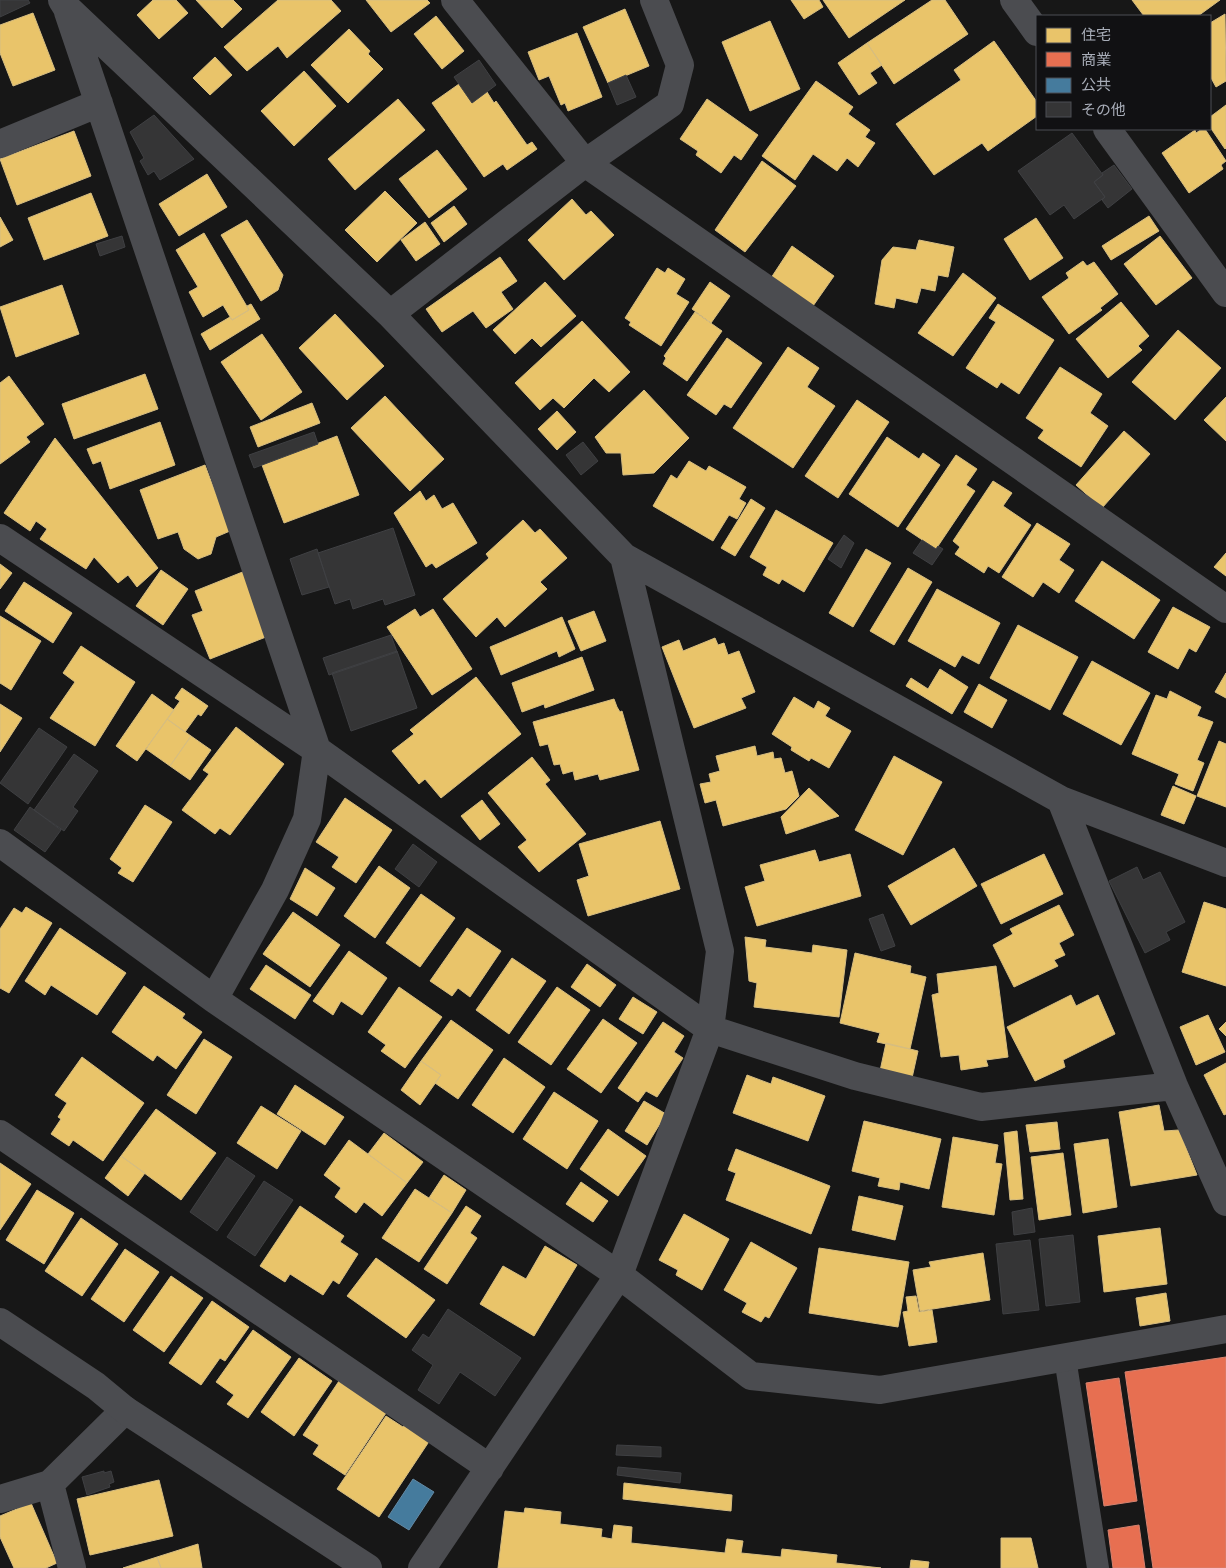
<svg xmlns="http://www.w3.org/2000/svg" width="1226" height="1568" font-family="Helvetica,'Noto Sans JP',sans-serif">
<rect width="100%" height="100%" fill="#171717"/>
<path fill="#e9c46a" stroke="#d6bd81" d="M153,0H176L188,13L159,39L137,15Z
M196,0H233L242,9L222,28Z
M278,0H331L341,11L287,58L278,46L247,71L224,47Z
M366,0H427L430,3L391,32Z
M791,0H819L823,7L804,19Z
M823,0H905L849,38Z
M932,0H945L968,34L894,84L867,43Z
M1132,0H1220L1198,16H1144Z
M625,9L649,66L608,83L583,27Z
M33,13L55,70L13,86L0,53V25Z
M1225,14L1226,81L1216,87L1210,76V23Z
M436,16L464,51L442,69L414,34Z
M770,21L800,89L750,111L722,42Z
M349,29L370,51L368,54L383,69L348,103L311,65Z
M577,33L602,97L568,111L565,103L561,105L549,76L539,80L528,52Z
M994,41L1037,102V116L988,151L982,143L934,175L896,124L961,80L954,70Z
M867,43L882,65L870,73L877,83L859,95L838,63Z
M215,57L232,75L210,95L193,78Z
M304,71L336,106L294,146L261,111Z
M816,81L853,107L848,114L870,130L865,137L875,143L858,167L847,158L837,171L813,154L795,180L762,156Z
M459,84L472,103L487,92L494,103L496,101L527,145L532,142L537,149L507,170L503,164L484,177L432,103Z
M398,99L425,130L355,190L328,159Z
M707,99L758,135L741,160L734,155L721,173L696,155L698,151L680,139Z
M1226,105V148L1225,149L1210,127V117Z
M1202,129H1205L1226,161L1221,165L1223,169L1189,193L1162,153L1195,130L1196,133Z
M74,131L91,176L17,205L0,159Z
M437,150L467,189L429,218L399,179Z
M762,161L796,186L745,252L715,230Z
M207,174L227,207L179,236L159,204Z
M385,191L417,223L377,262L345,230Z
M91,193L108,236L44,260L28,218Z
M572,199L586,215L591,211L614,235L564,280L528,240Z
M454,206L467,224L444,242L431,223Z
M1149,216L1159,231L1111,260L1102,246Z
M0,217L13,240L0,247Z
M1036,218L1063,258L1030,280L1004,239Z
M247,220L283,275L278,290L261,301L221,235Z
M425,222L440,244L416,261L401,240Z
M204,233L249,310L232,320L223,305L203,317L189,292L198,287L176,250Z
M1160,236L1192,278L1156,305L1124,264Z
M919,240L954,247L948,277L938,275L935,291L921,288L917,303L896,298L894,308L875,304L882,260L893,247L916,250Z
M792,246L834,276L813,306L771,278Z
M500,257L517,281L501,292L513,309L486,328L473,311L442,332L426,309Z
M1083,261L1087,266L1094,262L1118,294L1100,308L1102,310L1069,334L1042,297L1069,278L1066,273Z
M657,268L665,273L668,268L685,279L676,294L689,302L661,346L629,325L631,322L625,318Z
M963,273L996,298L953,356L918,333Z
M545,282L576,316L541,347L532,338L515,354L493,330Z
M710,282L730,296L711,323L692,309Z
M62,285L79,334L16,357L0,307Z
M1121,302L1149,336L1138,346L1142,350L1108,378L1076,339Z
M251,304L260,319L210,350L201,334L230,317L232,320L249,310L247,306Z
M998,304L1054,340L1019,394L1001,382L997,388L966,368L996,322L989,318Z
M695,312L722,331L687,381L663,364L666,358L664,356Z
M335,314L384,366L347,400L299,348Z
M582,321L630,372L609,392L594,378L564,408L553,398L540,410L515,383Z
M1178,330L1221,368L1175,420L1132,382Z
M262,334L302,392L261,420L221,362Z
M727,338L762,363L731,408L724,404L716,415L687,395Z
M788,347L819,368L807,387L835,406L793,468L733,428Z
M1060,367L1102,394L1090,413L1108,426L1081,467L1038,438L1044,430L1026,418Z
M145,374L158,409L74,439L62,404Z
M9,376L44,424L26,437L30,442L0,464V383Z
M644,390L689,438L654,473L623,475L621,453H606L595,437Z
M385,396L444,459L410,491L351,428Z
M1226,397V441L1204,420Z
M857,400L889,422L838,498L805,476Z
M312,403L320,423L258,447L250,427Z
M557,411L576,432L557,450L538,429Z
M160,422L175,465L110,489L101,461L93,464L87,449Z
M1124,431L1150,454L1102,508L1076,485Z
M337,436L359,495L284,523L262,465Z
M887,437L919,459L923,453L940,465L898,527L849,494Z
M55,438L158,568L137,587L128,575L118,583L94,557L86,569L40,539L47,529L36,521L30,531L4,513Z
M956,455L977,469L966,485L975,491L936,549L906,529Z
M689,461L706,471L709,466L746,487L739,499L746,503L737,519L729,515L713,541L653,506L671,475L677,479Z
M205,465L230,531L216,537L211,554L198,559L184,549L178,532L158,539L140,490Z
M993,481L1012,493L1003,506L1031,525L999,573L988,566L984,573L955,554L960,547L953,541Z
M420,491L426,501L434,495L442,509L453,503L477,543L436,568L432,563L426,567L394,513Z
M751,499L765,508L735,556L721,548Z
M776,510L833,543L804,592L782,579L779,584L763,575L767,567L750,557Z
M523,520L535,533L540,529L567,558L540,582L547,589L505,627L497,617L476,637L443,599L489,558L486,554Z
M1037,523L1070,544L1059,560L1074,570L1059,593L1043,582L1033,597L1002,577Z
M866,549L891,563L853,627L829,613Z
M1226,553V576L1214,567Z
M1102,561L1160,600L1134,639L1075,601Z
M0,564L12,573L0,589Z
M908,568L932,582L894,645L870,631Z
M161,570L188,589L163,625L136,606Z
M245,571L271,635L210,659L192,615L203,611L195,591Z
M24,582L72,613L53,643L5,611Z
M937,589L1000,623L979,664L962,655L955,667L908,641Z
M1173,607L1210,627L1196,652L1189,648L1178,669L1148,652Z
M415,609L420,617L433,609L472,669L432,695L387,627Z
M594,611L606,641L581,651L568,621Z
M0,616L41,641L11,690L0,683Z
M562,617L575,649L559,657L557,651L501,675L490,647Z
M1018,625L1078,657L1050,710L990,678Z
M715,638L718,645L724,643L728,655L739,651L755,692L741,698L746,708L694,728L662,647L679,640L683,651Z
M81,646L135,682L95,746L50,718L75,682L63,673Z
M582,657L594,690L545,708L544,704L522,712L512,683Z
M1092,661L1150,693L1121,745L1063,714Z
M940,669L968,687L952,714L906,686L911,678L928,689Z
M1226,673V698L1215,692Z
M476,677L521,734L441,798L425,779L419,784L392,751L414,734L410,730Z
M979,684L1007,700L992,728L964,712Z
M182,688L208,706L201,716L198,714L185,732L167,719L180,701L175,698Z
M1170,691L1201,707L1197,716L1213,722L1197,760L1204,763L1193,791L1175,784L1179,774L1132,754L1156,695L1167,699Z
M152,694L174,710L137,761L116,746Z
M794,697L814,709L818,701L830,708L825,716L851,731L829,768L811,758L809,761L791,750L792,747L772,734Z
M614,699L617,707L620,712L622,711L639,770L600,780L598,774L575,780L573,771L563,774L560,764L554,765L548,744L540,746L533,722Z
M0,704L22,718L0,752Z
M167,719L191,736L170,766L146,749Z
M236,727L284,764L230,835L220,828L215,834L182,810L209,774L203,770Z
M191,736L211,750L190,780L170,766Z
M1219,741L1226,744V807L1197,796Z
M755,746L757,756L773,752L774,759L781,758L785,773L792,771L799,796L786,809L723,826L716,800L705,803L700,784L711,782L709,774L720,771L716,756Z
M894,756L942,782L903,855L855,830Z
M532,757L550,780L545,784L586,834L539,872L518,847L527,840L488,793Z
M1173,786L1196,796L1184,824L1161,815Z
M809,788L839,816L786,834L781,817Z
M345,798L392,830L356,883L332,867L339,857L316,842Z
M482,800L500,824L480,840L461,816Z
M145,805L172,822L133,882L118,873L122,868L110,859Z
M660,821L680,889L588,916L577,880L589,876L579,844Z
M954,848L977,886L911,925L888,886Z
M815,850L819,862L850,854L861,896L757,926L745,887L765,881L760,865Z
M1044,854L1063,894L1001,924L981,884Z
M379,866L410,888L375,938L344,916Z
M305,868L335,888L317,916L290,899Z
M421,894L455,918L420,967L386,943Z
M1204,902L1226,909V986L1182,972Z
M1059,905L1074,935L1059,943L1065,955L1054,960L1058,966L1014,987L993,945L1013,934L1010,929Z
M26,907L52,923L9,993L0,988V929L14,908L22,913Z
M293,912L340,945L310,987L263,954Z
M60,928L126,973L97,1015L51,985L45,995L25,981Z
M467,928L501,951L470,997L458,988L452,996L430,981Z
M745,937L766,940L765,947L812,953L813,945L847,950L839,1017L754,1007L757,983L749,981Z
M349,951L387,978L362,1015L341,1001L333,1015L313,1001Z
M855,953L911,966L910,973L926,977L910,1049L877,1042L880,1033L840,1023Z
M512,958L546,981L509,1034L476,1010Z
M587,964L616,985L600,1007L571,987Z
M266,965L311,995L295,1019L250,989Z
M996,966L1008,1057L986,1060L988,1066L961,1070L959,1055L941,1057L932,995L939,993L937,974Z
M144,986L185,1014L182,1018L202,1032L176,1069L157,1055L153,1061L112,1032Z
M399,987L442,1017L405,1068L381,1051L386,1045L368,1032Z
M557,987L590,1010L551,1065L518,1042Z
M1071,995L1076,1006L1098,995L1115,1034L1063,1060L1065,1067L1035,1081L1007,1027Z
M633,997L657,1012L643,1034L619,1019Z
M1208,1015L1225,1052L1196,1065L1180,1027Z
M603,1019L637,1043L601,1093L567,1069Z
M451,1020L493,1050L458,1099L435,1083L441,1075L421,1061Z
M663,1022L684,1036L674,1052L683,1058L657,1097L646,1091L638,1102L618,1088Z
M1226,1022V1036L1219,1029Z
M204,1039L232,1057L196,1114L167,1095Z
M886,1043L918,1051L912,1078L880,1071Z
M82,1057L144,1103L103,1161L73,1140L69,1146L51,1134L61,1119L58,1117L67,1103L55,1095Z
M504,1058L545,1087L513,1133L472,1105Z
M421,1061L441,1075L420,1105L401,1090Z
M1226,1063V1114L1224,1115L1204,1075Z
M747,1075L771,1084L773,1077L825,1096L808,1141L733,1113Z
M295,1085L344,1117L325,1145L277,1114Z
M554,1092L598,1121L567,1169L523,1139Z
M644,1101L666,1114L647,1145L625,1131Z
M1159,1105L1164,1131L1179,1130L1197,1175L1131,1186L1119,1112Z
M261,1106L301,1131L277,1169L237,1143Z
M156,1109L216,1153L181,1200L121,1156Z
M864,1121L941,1139L929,1189L900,1182L899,1190L878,1186L880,1178L852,1171Z
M1057,1122L1060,1149L1030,1152L1026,1125Z
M608,1129L646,1156L618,1196L580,1169Z
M1017,1131L1023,1199L1010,1200L1004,1133Z
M384,1133L423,1162L407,1183L368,1154Z
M953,1137L998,1145L995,1163L1002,1164L994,1215L942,1207Z
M1108,1139L1117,1207L1083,1213L1074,1144Z
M349,1140L407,1183L382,1216L364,1202L356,1213L335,1197L341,1188L324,1175Z
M736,1149L830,1186L811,1234L726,1200L736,1173L728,1170Z
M1063,1153L1071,1215L1039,1220L1031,1157Z
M121,1156L145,1173L128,1196L105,1178Z
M0,1163L31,1184L0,1230Z
M444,1175L466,1190L452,1213L429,1198Z
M581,1182L608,1201L593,1222L566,1204Z
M415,1189L452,1213L419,1262L382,1238Z
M37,1190L74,1213L44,1264L6,1240Z
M859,1196L903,1206L895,1240L852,1230Z
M300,1206L344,1236L340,1242L358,1254L339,1284L333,1280L323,1295L290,1274L285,1282L260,1266Z
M466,1206L481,1216L470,1233L477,1238L447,1284L424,1269Z
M684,1214L729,1239L702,1290L676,1275L678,1270L659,1260Z
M81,1218L118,1244L82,1296L45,1271Z
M1160,1228L1167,1284L1104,1292L1098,1236Z
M751,1242L797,1268L769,1318L765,1316L761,1322L742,1312L747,1303L724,1290Z
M545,1246L577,1265L534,1336L480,1304L503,1266L526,1279Z
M819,1248L909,1262L898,1327L809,1313Z
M125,1249L159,1272L124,1322L91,1299Z
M983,1253L990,1300L920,1311L913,1270L931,1267L929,1262Z
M376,1258L435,1300L406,1338L347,1296Z
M171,1276L203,1298L164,1352L133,1330Z
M1166,1293L1170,1321L1140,1326L1136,1298Z
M916,1296L919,1312L932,1310L937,1342L909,1346L903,1312L908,1311L906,1297Z
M212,1301L249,1327L225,1361L220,1358L201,1385L169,1363Z
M253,1330L291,1357L248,1418L227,1404L234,1395L216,1382Z
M299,1358L332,1381L294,1436L261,1412Z
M339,1381L386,1413L345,1475L313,1454L319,1445L303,1435Z
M386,1416L403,1427L408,1420L432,1437L379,1517L337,1489Z
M159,1480L173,1536L90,1555L77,1499Z
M624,1483L732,1495L731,1511L623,1499Z
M31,1503L57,1563L46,1568H14L0,1537V1516Z
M525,1508L561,1512L560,1524L602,1529L601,1537L612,1539L614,1525L632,1527L631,1543L725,1553L727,1539L743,1541L741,1553L781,1557L782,1549L837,1555L836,1563L881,1568H498L505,1511L524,1513Z
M1001,1538H1031L1038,1568H1001Z
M198,1544L202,1568H161L157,1557Z
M157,1557L161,1568H123Z
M911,1560L929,1562L928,1568H910Z"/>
<path fill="#e76f51" stroke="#d48270" d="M1226,1357V1568H1153L1125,1372Z
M1119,1378L1137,1501L1104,1506L1086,1383Z
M1139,1525L1145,1568H1113L1108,1530Z"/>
<path fill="#457b9d" stroke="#638aa5" d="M413,1479L434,1492L409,1530L388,1517Z"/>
<path fill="#353536" stroke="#3f4043" d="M0,0H28L30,3L0,17Z
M479,60L496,85L472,103L454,77Z
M626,75L636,97L617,105L608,83Z
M154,115L194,159L160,180L154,171L148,175L140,161L144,158L130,132Z
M1072,133L1103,175L1094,182L1105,197L1074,219L1064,205L1050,215L1018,171Z
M1114,165L1132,189L1108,208L1102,200L1105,197L1094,182L1103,175L1102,173Z
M122,236L125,247L100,256L96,244Z
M314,432L318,444L254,468L249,455Z
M583,442L598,461L581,475L566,455Z
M393,528L415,595L385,605L383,599L353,609L350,599L335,604L318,553Z
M844,535L854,543L841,568L828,559Z
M922,540L936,549L938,546L943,549L932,565L913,553Z
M317,549L329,587L302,595L290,559Z
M391,635L397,652L329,675L323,658Z
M397,651L417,708L351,731L332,673Z
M39,728L67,747L28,804L0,783Z
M74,754L98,771L73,807L78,811L64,831L34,810Z
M30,807L61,830L45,852L14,830Z
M413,844L437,862L419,887L395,869Z
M1137,867L1143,880L1160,872L1185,922L1166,932L1170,940L1145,953L1109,881Z
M883,914L895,946L881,951L869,919Z
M227,1157L255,1176L217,1231L190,1212Z
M264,1181L293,1200L255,1256L227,1237Z
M1032,1208L1035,1232L1014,1235L1012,1212Z
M1073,1235L1080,1302L1046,1306L1039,1239Z
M1030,1240L1039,1310L1003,1314L996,1244Z
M448,1309L521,1358L495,1396L460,1372L439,1404L418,1390L433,1365L412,1350L423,1334L429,1338Z
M617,1445L661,1447V1457L616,1455Z
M618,1467L681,1473L680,1483L617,1475Z
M104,1471V1473L111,1471L114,1482L109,1484L110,1487L87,1495L82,1477Z"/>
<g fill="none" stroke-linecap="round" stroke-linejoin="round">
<path stroke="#4b4c50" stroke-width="22" d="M1065,1358L1098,1568"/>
<path stroke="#4b4c50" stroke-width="28" d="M62,0L67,8L390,314L624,557L1061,800L1226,863
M455,0L585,163L1226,609
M1014,0L1037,32
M68,12L317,750L307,819L275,890L214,999
M1107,129L1226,293
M0,144L99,103
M390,314L585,163L670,104L680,65L654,0
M0,538L317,750L710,1029L855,1076L981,1107L1174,1086
M1061,800L1174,1086L1226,1202
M0,843L214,999L619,1275L751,1376L880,1390L1226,1329
M0,1134L490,1468
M50,1484L72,1568
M0,1499L50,1484L125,1410
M422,1568L619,1275L710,1029L720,951L624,557"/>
<path stroke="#4b4c50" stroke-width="28" d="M0,1322L96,1386L125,1410L368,1568"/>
</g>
<rect x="1036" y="15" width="175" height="115" fill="#111113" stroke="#4d4f55"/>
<rect x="1046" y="28" width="25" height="15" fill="#e9c46a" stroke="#4d4f55"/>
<text x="1081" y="40" font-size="15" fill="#a8adb8">住宅</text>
<rect x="1046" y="52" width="25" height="15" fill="#e76f51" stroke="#4d4f55"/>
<text x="1081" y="65" font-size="15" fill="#a8adb8">商業</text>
<rect x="1046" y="78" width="25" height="15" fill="#457b9d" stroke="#4d4f55"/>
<text x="1081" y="90" font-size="15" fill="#a8adb8">公共</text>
<rect x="1046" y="102" width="25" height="15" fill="#353536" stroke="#4d4f55"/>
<text x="1081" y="115" font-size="15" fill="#a8adb8">その他</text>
</svg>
